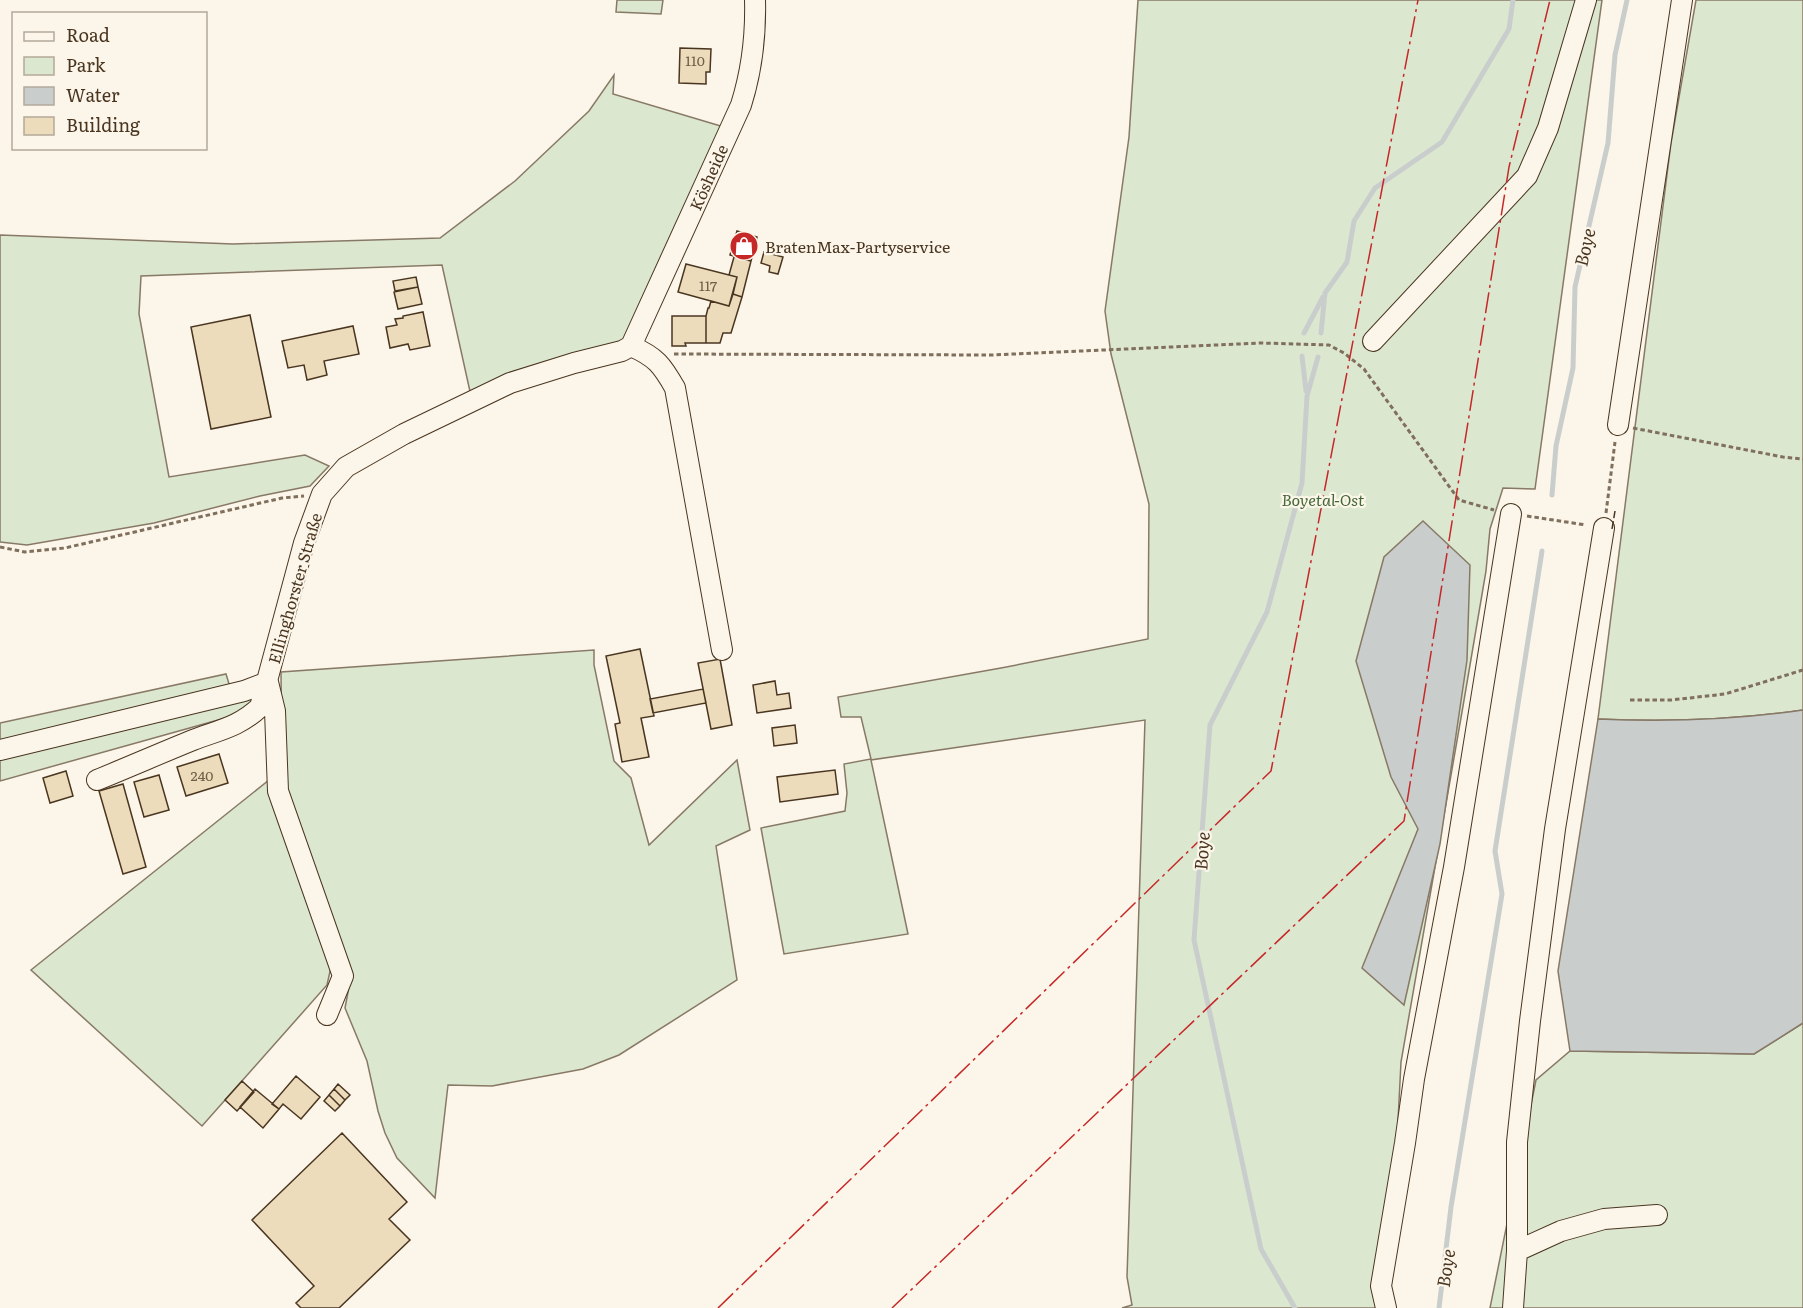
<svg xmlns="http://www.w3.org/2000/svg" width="1803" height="1308" font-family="Literata,serif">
<rect width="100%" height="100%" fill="#fbf6e9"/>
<path fill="#dce7d0" stroke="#887966" stroke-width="1.5" d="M617,0H663L661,14L616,12Z
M1138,0H1602L1535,489L1503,488L1490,529L1486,571L1462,712L1401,1062L1392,1240L1391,1308H1122L1132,1305L1127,1277L1145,720L871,760L908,934L784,954L761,828L845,811L847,793L844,764L871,759L861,717H841L838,697L1001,668L1148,639L1149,504L1111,354L1105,311L1129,137Z
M1696,0H1803V710C1735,720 1667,722 1598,719L1671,143Z
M614,75L613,94L724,127L625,339L616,344L471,396L442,265L141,276L139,314L169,477L305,455L329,466L310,486L260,496L154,523L27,545L0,542V235L233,244L440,238L515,181L589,111Z
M594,650V665L614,761L631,778L649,845L737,760L750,830L716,846L737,980L619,1055L583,1069L492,1086L448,1085L435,1198L397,1158L385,1133L378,1111L367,1061L345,1008L349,987L343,954L282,777L281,672Z
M226,674L233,697L248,694L252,699L253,703L236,715L0,781V723Z
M269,780L331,967L327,985L202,1126L31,970Z
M1803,1023V1308H1490L1536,1080L1570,1051L1754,1054Z"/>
<path fill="#c9cecd" stroke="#887966" stroke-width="1.5" d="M1423,521L1470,565L1467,660L1440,844L1404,1005L1362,968L1418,829L1391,777L1356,661L1384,557Z
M1803,710V1023L1754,1054L1570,1051L1558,971L1598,719C1667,722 1735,720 1803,710Z"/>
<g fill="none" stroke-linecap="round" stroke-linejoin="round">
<path stroke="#c9cecd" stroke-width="5" d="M1304,333L1323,297
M1321,333L1325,293L1347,262L1354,221L1375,188L1442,142L1509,29L1513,0
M1302,356L1306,391
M1552,495L1556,446L1573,368L1575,287L1608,143L1615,55L1627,0
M1295,1308L1261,1249L1194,940L1210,725L1267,612L1302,483L1307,396L1318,357
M1439,1308L1451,1207L1502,894L1495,851L1542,551"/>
</g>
<path fill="#ecdcbc" stroke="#4a3520" stroke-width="1.5" d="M680,48L711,49L710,72H706V84L679,83Z
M737,231L757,237L751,261L730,255Z
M764,252L783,257L778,274L769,272L770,266L761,263Z
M734,257L751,261L742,297L733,294L737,277L729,275Z
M686,264L737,277L729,306L678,292Z
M416,277L418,287L395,291L393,281Z
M418,287L422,304L398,309L394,292Z
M733,294L742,297L731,333H723L720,343H706V316L708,308H709L711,301L729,306Z
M423,312L430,346L410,350L408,344L390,348L386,327L397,325L395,319L403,318V316Z
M250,315L271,417L211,429L191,327Z
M672,316H706V343H685L686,346H672Z
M353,326L359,354L324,361L327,375L307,380L304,365L288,368L282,341Z
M640,649L654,716L641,718L649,757L622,762L615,724L620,723L606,656Z
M720,659L732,725L711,729L698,663Z
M775,681L777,695L789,693L791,708L757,713L753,685Z
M703,689L706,703L653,713L650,699Z
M795,725L797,743L774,746L772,728Z
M219,754L228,783L186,796L177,767Z
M835,770L838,794L780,802L777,777Z
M66,771L73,796L50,803L43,778Z
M159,775L169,810L144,817L134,782Z
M123,784L146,867L123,874L99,791Z
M296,1076L320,1097L301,1119L283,1104L279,1109L272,1104Z
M242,1081L254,1092L237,1111L225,1100Z
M338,1084L350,1095L345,1100L334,1089Z
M255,1089L279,1109L263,1128L240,1107Z
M334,1089L345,1100L340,1106L329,1095Z
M329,1095L340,1106L335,1111L324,1101Z
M342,1133L407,1202L389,1219L410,1240L339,1308H301L296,1303L314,1286L252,1220Z"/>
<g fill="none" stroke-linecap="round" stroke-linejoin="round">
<g stroke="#4a3520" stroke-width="22">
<path id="minor" d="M1373,341L1527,176L1548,128L1586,0
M631,346L741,105C752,70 756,37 755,0
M631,346C656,357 662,365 675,388L722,650
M1618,425L1682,0
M268,682L275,711L278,791L343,976L327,1015
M0,750L244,691L268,682
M97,780C129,767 161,753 193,740C219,730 239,727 260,707L304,543L322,494L346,467L404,434L510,383L574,363L622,351L631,346
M1517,1251L1561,1231L1604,1219L1657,1215
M1386,1308L1381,1286L1405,1143L1414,1079L1454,867L1511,514
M1513,1308L1517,1251V1142L1530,1021L1555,829L1604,528"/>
</g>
<path stroke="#7f6f5c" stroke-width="3" stroke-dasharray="4.5 3" stroke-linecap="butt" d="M674,354L991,355L1261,343L1329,345L1344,353L1364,369L1459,500L1494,510
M1633,428L1783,457L1803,459
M1606,513L1615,442
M1527,516L1586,525
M0,547L25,552L65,548L282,498L304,496
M1630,700H1671L1725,694L1803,670"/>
<use href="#minor" stroke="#fbf6e9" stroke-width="20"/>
<path stroke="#4a3520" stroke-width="1.5" stroke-dasharray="8 3" stroke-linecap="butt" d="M1612,529L1615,511"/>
<path stroke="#c62828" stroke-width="1.5" stroke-dasharray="21 4.5 3 4.5" stroke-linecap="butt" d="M718,1308L1271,771L1418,0
M892,1308L1404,821L1509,167L1550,0"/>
</g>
<defs>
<g id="shop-disc" transform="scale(1.5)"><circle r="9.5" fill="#c62828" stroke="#fbf6e9"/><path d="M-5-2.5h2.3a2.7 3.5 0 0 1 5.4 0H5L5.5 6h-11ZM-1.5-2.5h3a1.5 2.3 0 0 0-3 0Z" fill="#fff"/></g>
</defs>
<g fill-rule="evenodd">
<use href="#shop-disc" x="744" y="246"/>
</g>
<g text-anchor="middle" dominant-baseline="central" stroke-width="4.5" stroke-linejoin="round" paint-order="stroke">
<g font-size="14" fill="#725f47">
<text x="695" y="60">110</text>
<text x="708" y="285">117</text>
<text x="202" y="775">240</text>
</g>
<g font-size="16" fill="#4a3520" stroke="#fbf6e9">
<text transform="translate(708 177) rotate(-66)">Kösheide</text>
<text transform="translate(294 588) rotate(-74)">Ellinghorster Straße</text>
</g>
<g font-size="16" fill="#4a3520" stroke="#fbf6e9" text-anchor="start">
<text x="765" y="246">BratenMax-Partyservice</text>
</g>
<g font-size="16" font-style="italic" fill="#436837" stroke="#fbf6e9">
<text x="1323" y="499">Boyetal-Ost</text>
</g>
<g font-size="18" font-style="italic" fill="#4a3520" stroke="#fbf6e9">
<text transform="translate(1584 247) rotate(-77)">Boye</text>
<text transform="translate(1201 851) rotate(-86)">Boye</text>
<text transform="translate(1445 1268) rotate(-81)">Boye</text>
</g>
</g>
<rect x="12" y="12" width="195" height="138" fill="#fbf6e9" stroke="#b4a999" stroke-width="1.5"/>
<rect x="24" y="32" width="30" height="9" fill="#fbf6e9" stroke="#b4a999" stroke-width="1.5"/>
<text x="66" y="42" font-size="18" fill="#4a3520">Road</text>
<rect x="24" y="57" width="30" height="18" fill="#dce7d0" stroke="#b4a999" stroke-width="1.5"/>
<text x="66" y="72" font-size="18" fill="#4a3520">Park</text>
<rect x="24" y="87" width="30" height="18" fill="#c9cecd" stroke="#b4a999" stroke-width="1.5"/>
<text x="66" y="102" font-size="18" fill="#4a3520">Water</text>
<rect x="24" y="117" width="30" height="18" fill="#ecdcbc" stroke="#b4a999" stroke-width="1.5"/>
<text x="66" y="132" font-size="18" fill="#4a3520">Building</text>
</svg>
